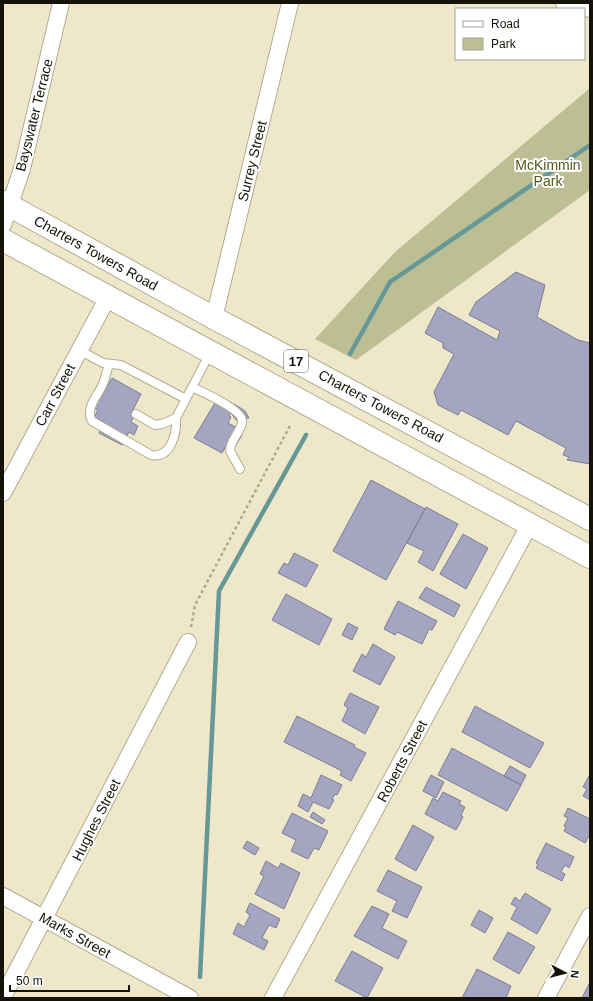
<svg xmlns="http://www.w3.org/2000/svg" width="593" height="1001" font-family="Helvetica,sans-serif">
<rect width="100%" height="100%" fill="#eee7ca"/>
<path fill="#bbbf93" d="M590,88V190L356,360L315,339L395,252Z"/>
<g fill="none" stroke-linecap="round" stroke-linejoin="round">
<path stroke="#679898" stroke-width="4.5" d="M350,354L390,282L590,145
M200,977L219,591L306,435"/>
</g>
<path fill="#a4a6c1" stroke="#7c7e97" d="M516,272L545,285L537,317L578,340L590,343V464L567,460L569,457L563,455L566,448L516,421L508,435L461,410L458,415L438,405L434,392L454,354L443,348V343L425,333L438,307L497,340L500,331L469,315L476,302Z
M112,378L141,394L131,414L134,416L131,422L138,426L134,435L129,432L122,445L99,433L104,422L94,417L98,410L88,405L94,393L101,397Z
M219,396L239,407L245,411L249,418L236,420L231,413L229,416L231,417L228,423L236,427L234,432L242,435L236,445L229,441L222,453L194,438Z
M371,480L425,509L386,580L333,551Z
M426,507L458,524L433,571L418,562L424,551L407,543Z
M463,534L488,548L466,589L440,574Z
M294,553L318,565L306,587L278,573L284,563L288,565Z
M426,587L460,605L454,617L419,598Z
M286,594L332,619L319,645L272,620Z
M398,601L437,621L432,630L429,629L422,644L397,632L395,635L384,629Z
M348,623L358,628L352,640L342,635Z
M373,644L395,657L380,685L353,671L362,654L366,657Z
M350,693L379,707L365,734L342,721L348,708L344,705Z
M475,706L544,743L530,768L462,732Z
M297,716L355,745L354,747L366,753L351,781L340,775L342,771L284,742Z
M452,748L521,785L507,811L438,775Z
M510,766L526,775L521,785L504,776Z
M321,775L342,785L337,795L335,794L332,799L334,800L329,809L313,802L308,812L298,806L303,794L311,798Z
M431,775L444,782L436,798L423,791Z
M589,776H590V800L583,796L587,789L583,787Z
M443,792L461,801L459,804L465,807L461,815L463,817L456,830L425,814L433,798L438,801Z
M568,808L590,819V834L585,843L564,831L566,827L564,826L568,818L564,816Z
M313,812L325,820L322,824L310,817Z
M292,813L328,831L319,850L314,848L308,859L291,851L296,840L282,833Z
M413,825L434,837L416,871L395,859Z
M247,841L259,848L255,855L243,848Z
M546,843L574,857L569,868L565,865L561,872L565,874L562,881L536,868L538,864L536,863Z
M266,861L278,868L281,863L300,873L284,909L255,894L264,876L260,874Z
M388,870L422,887L407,918L392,911L397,901L377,891Z
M525,893L551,909L537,934L511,919L517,907L511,904L515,897L520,901Z
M250,903L280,919L276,928L269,925L262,938L268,941L264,950L233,934L238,923L244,927L250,915L246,912Z
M372,906L389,914L382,928L407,941L398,959L354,936Z
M479,910L493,918L485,933L471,925Z
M508,932L535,947L519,974L493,959Z
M352,951L383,968L367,998L335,981Z
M477,969L511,986L506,998H462Z
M590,982V998H582Z"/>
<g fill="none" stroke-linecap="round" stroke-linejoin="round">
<g stroke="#b2ac90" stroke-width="10">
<path id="lane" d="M79,350L103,363L121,365L186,399
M109,364C107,371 105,379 102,386C97,396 85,409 92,421L151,455C171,459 177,433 176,418
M192,387C202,392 244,410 242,422C241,432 230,440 230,451L240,469
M136,414L155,425L162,424L176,418L210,353"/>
</g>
<g stroke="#b2ac90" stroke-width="18">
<path id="street" d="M564,3L590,9
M3,225L22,169L61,3
M214,318L290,3
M3,493L108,297
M3,896L190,998
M3,997L188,642
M273,998L530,524
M546,998L590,916"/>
</g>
<g stroke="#b2ac90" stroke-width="24">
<path id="primary" d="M3,202L214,318L590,519
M3,240L590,557"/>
</g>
<path stroke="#ada790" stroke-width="2.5" stroke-dasharray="3 3" stroke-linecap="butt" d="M191,627L195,605L291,424"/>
<use href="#lane" stroke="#fff" stroke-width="8"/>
<use href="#street" stroke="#fff" stroke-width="16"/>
<use href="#primary" stroke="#fff" stroke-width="22"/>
</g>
<g text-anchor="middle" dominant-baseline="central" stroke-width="4" stroke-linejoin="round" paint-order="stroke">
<rect fill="#fff" stroke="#5b5a53" stroke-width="1" x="284" y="350" width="24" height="22" rx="3"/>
<g font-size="13" font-weight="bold" fill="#151309">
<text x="296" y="361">17</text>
</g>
<g font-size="14" fill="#151309" stroke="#fff">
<text transform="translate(34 115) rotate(-76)">Bayswater Terrace</text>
<text transform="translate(252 161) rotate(-76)">Surrey Street</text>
<text transform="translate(96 253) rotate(29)">Charters Towers Road</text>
<text transform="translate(55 395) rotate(-62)">Carr Street</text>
<text transform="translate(381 406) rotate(28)">Charters Towers Road</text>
<text transform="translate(402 761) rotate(-62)">Roberts Street</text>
<text transform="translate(96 820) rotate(-63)">Hughes Street</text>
<text transform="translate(75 935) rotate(29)">Marks Street</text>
</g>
<g font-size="14" fill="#55581d" stroke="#fff">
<text x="548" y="165">McKimmin<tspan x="548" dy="16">Park</tspan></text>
</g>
</g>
<rect width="593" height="1001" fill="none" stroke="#151309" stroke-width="8"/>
<rect x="455" y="8" width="130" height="52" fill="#ffffff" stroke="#a1a19d"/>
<rect x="463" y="21" width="20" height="6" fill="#ffffff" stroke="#a1a19d"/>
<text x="491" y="28" font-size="12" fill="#151309">Road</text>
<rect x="463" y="38" width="20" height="12" fill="#bbbf93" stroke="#a1a19d"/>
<text x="491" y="48" font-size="12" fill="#151309">Park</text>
<g transform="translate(565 973) rotate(97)" stroke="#ffffff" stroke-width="3" paint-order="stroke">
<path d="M0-3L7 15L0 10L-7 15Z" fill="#151309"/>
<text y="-6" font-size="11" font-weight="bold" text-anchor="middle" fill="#151309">N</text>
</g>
<path d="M10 985v6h119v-6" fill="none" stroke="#151309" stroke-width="2"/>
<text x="16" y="985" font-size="12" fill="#151309" stroke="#ffffff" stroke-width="3" paint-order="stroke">50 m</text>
</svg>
